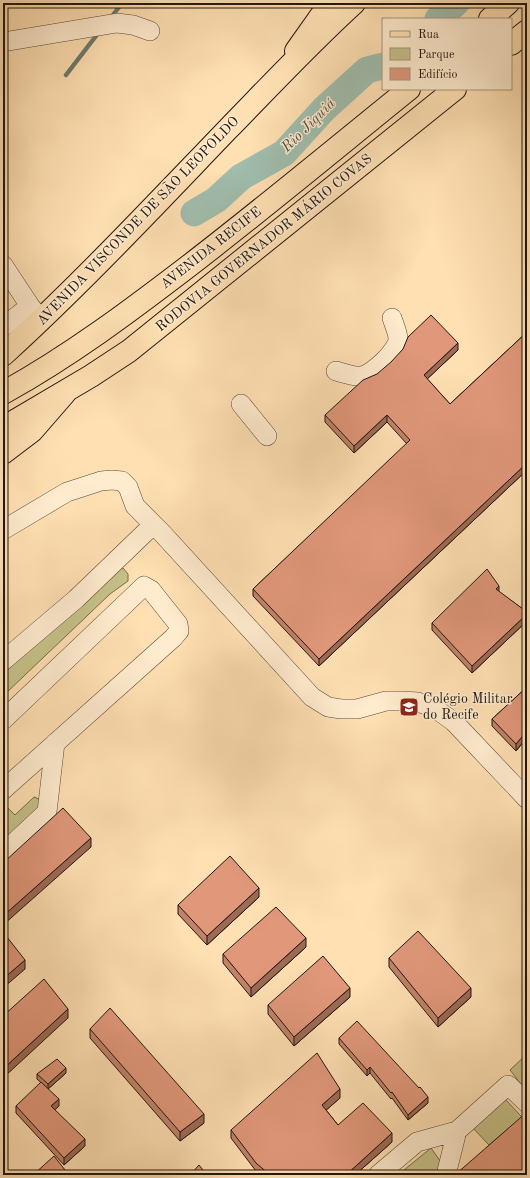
<svg xmlns="http://www.w3.org/2000/svg" width="530" height="1178" font-family="'Old Standard TT',serif">
<rect width="100%" height="100%" fill="#ffe0b3"/>
<filter id="stains"><feTurbulence type="fractalNoise" baseFrequency=".005" numOctaves="4"/><feColorMatrix values="0 0 0 0 .2 0 0 0 0 .09 0 0 0 0 .02 0 0 0 .5 -.17"/></filter>
<radialGradient id="worn" r=".72"><stop offset=".6" stop-color="#630" stop-opacity="0"/><stop offset="1" stop-color="#630" stop-opacity=".3"/></radialGradient>
<path fill="#c6c189" stroke="#746c4c" d="M123,568L128,574V581L110,594L3,696V674L116,569Z
M34,797L39,799L41,805L3,842V810L7,807L15,815Z
M527,1054V1092L510,1070Z
M505,1099L522,1117L489,1145L473,1128Z
M431,1148L443,1165L431,1175H408L404,1170Z"/>
<g fill="none" stroke-linecap="round" stroke-linejoin="round">
<path stroke="#6d7a6e" stroke-width="4.5" d="M110,19L122,3
M66,75L99,32"/>
<path stroke="#a0bdad" stroke-width="27" d="M438,19L456,3
M194,213L216,200L241,177L284,153L324,109L367,70L383,66"/>
<g stroke="#584838" stroke-width="20">
<path id="minor" d="M3,42L117,23L133,25L150,31
M3,265L30,306L41,320
M3,327L30,306
M336,371C344,373 354,377 361,376C372,375 398,350 398,339C398,333 394,324 392,318
M241,404L267,436
M3,530L67,492L101,481L112,480L122,481L128,487L135,506L162,533L312,697L328,707L341,709H357L386,701H402L418,702L436,709L454,722L527,799
M3,661L76,599L153,525
M3,720L144,586L151,590L178,624L179,631L173,638L3,790
M3,853L47,812L55,743
M378,1175L417,1142L457,1131L508,1085L527,1103
M446,1175L457,1131"/>
</g>
<g stroke="#21160f" stroke-width="24">
<path id="major" d="M490,19L508,3
M296,51L330,3
M3,393C70,356 130,311 190,265C264,208 336,148 409,89
M3,453L32,431L65,393"/>
</g>
<g stroke="#21160f" stroke-width="24">
<path id="highway" d="M511,44L527,31
M3,355C81,284 154,206 228,129C269,87 310,43 354,3
M3,428L91,376L129,351L455,89"/>
</g>
<use href="#minor" stroke="#ffebce" stroke-width="19"/>
<use href="#major" stroke="#ffe0b3" stroke-width="22"/>
<use href="#highway" stroke="#ffe0b3" stroke-width="22"/>
</g>
<path fill="#c18269" stroke="#21160f" d="M527,332V470L319,666L253,596V589L407,444L387,422L354,453L325,422V415L458,350L427,379L450,404Z
M499,592L527,612V621L472,673L432,630V623Z
M527,687V738L516,751L492,726V719Z
M259,897L207,945L178,914V905Z
M306,947L251,997L223,963V954Z
M389,958L471,997L438,1027L389,967Z
M350,997L294,1046L268,1014V1005Z
M90,1029L204,1123L180,1141L90,1038Z
M339,1038L428,1103L408,1120L392,1098L391,1099L370,1073L367,1076L339,1044Z
M66,1073L48,1089L59,1106L54,1110L85,1146L64,1165L16,1113V1106L47,1088L37,1079V1074Z
M340,1098L326,1110L338,1125L392,1142L355,1175H261L256,1171L231,1138V1130Z"/>
<path fill="#9d6a55" stroke="#21160f" d="M458,343V350L424,382V375Z
M387,415V422L354,453V446Z
M527,463V470L319,666V659Z
M499,586V593L496,589Z
M527,614V621L472,673V666Z
M527,730V737L516,751V744Z
M91,838V847L3,925V916Z
M259,888V897L207,945V936Z
M306,938V947L251,997V988Z
M25,960V969L3,988V979Z
M350,988V997L294,1046V1037Z
M471,988V997L438,1027V1018Z
M68,1009V1018L3,1078V1069Z
M370,1067V1073L367,1076V1070Z
M66,1068V1073L48,1089V1084Z
M340,1089V1098L322,1114V1105Z
M428,1097V1103L408,1120V1115Z
M59,1099V1106L51,1113V1106Z
M204,1114V1123L180,1141V1132Z
M392,1133V1142L355,1175H346Z
M85,1139V1146L64,1165V1158Z"/>
<path fill="#e0977a" stroke="#21160f" d="M431,315L458,343L424,375L450,404L527,332V463L319,659L253,589L410,440L387,415L354,446L325,415L363,380L377,374L391,362L403,349L408,337Z
M487,569L499,586L496,589L527,612V614L472,666L432,623Z
M527,687V731L516,744L492,719Z
M63,808L91,838L3,916V863Z
M230,856L259,888L207,936L178,905Z
M276,907L306,938L251,988L223,954Z
M418,931L471,988L438,1018L389,958Z
M3,932L25,960L3,979Z
M323,956L350,988L294,1037L268,1005Z
M44,979L68,1009L3,1069V1016Z
M110,1008L204,1114L180,1132L90,1029Z
M357,1021L419,1088L420,1087L428,1097L408,1115L392,1092L391,1093L370,1067L367,1070L339,1038Z
M317,1053L340,1089L322,1105L338,1125L363,1103L392,1133L346,1175H270L256,1163L231,1130Z
M57,1059L66,1068L48,1084L37,1074Z
M41,1082L59,1099L51,1106L85,1139L64,1158L16,1106Z
M527,1112V1175H457L456,1174Z
M54,1156L69,1175H33Z
M199,1165L207,1175H190Z
M213,1172L215,1175H210Z"/>
<defs>
<g id="school-square" transform="scale(1)"><rect x="-9" y="-9" width="18" height="18" rx="4" fill="#8f2418" stroke="#ffebce"/><path d="M0-5L7-2L0 1L-7-2ZM-4 1L0 2.5L4 1V4Q0 6-4 4Z" fill="#fff"/></g>
</defs>
<g fill-rule="evenodd">
<use href="#school-square" x="409" y="707"/>
</g>
<g text-anchor="middle" dominant-baseline="central" stroke-width="3" stroke-linejoin="round" paint-order="stroke">
<g font-size="14" fill="#21160f" stroke="#ffebce">
<text transform="translate(138 221) rotate(-46)">AVENIDA VISCONDE DE SÃO LEOPOLDO</text>
<text transform="translate(264 243) rotate(-39)">RODOVIA GOVERNADOR MÁRIO COVAS</text>
<text transform="translate(211 248) rotate(-38)">AVENIDA RECIFE</text>
</g>
<g font-size="14" fill="#21160f" stroke="#ffebce" text-anchor="start">
<text x="423" y="699">Colégio Militar<tspan x="423" dy="16">do Recife</tspan></text>
</g>
<g font-size="15" font-style="italic" fill="#4d5046" stroke="#ffebce">
<text transform="translate(309 126) rotate(-45)">Rio Jiquiá</text>
</g>
</g>
<rect width="530" height="1178" fill="none" stroke="#ffe0b3" stroke-width="16"/>
<rect x="4" y="4" width="522" height="1170" fill="none" stroke="#21160f" stroke-width="2"/>
<rect x="8" y="8" width="514" height="1162" fill="none" stroke="#21160f"/>
<rect x="382" y="18" width="130" height="72" fill="#ffebce" stroke="#a69682"/>
<rect x="390" y="31" width="20" height="6" fill="#ffe0b3" stroke="#a69682"/>
<text x="418" y="38" font-size="12" fill="#21160f">Rua</text>
<rect x="390" y="48" width="20" height="12" fill="#c6c189" stroke="#a69682"/>
<text x="418" y="58" font-size="12" fill="#21160f">Parque</text>
<rect x="390" y="68" width="20" height="12" fill="#e0977a" stroke="#a69682"/>
<text x="418" y="78" font-size="12" fill="#21160f">Edifício</text>
<rect width="100%" height="100%" filter="url(#stains)"/>
<rect width="100%" height="100%" fill="url(#worn)"/>
</svg>
